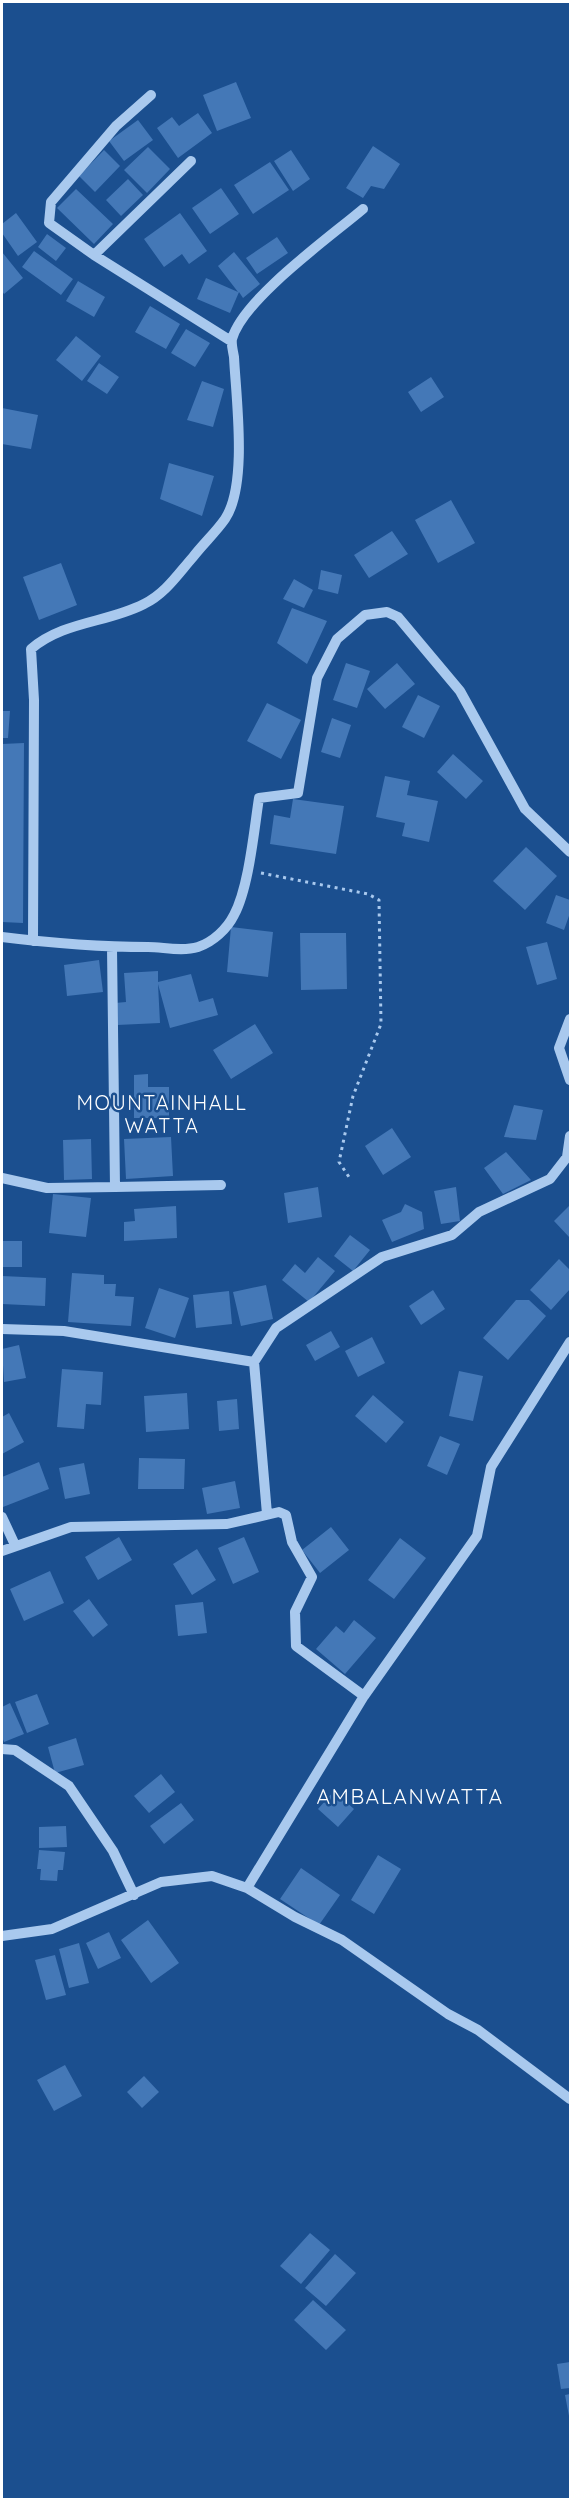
<svg xmlns="http://www.w3.org/2000/svg" width="572" height="2501" font-family="Quicksand,sans-serif">
<rect width="100%" height="100%" fill="#1b4f8f"/>
<path fill="#4478b7" d="M236,82L251,118L217,131L203,95Z
M198,113L212,133L178,158L157,128L172,117L179,126Z
M138,120L153,140L124,161L109,141Z
M373,146L400,164L384,189L371,186L363,198L346,188Z
M148,147L170,169L147,193L124,170Z
M104,150L120,166L95,192L79,176Z
M291,150L310,179L293,191L274,161Z
M270,162L289,190L253,214L234,185Z
M128,179L143,195L121,216L106,200Z
M221,188L239,214L210,234L192,208Z
M76,189L113,224L94,244L57,208Z
M16,213L37,242L18,256L2,233V224Z
M180,213L207,251L189,264L182,254L164,267L144,239Z
M47,234L66,248L56,261L38,247Z
M277,237L288,253L257,274L246,258Z
M34,251L73,279L61,295L22,267Z
M2,252L23,278L4,294L2,291Z
M234,252L260,284L243,298L239,292L230,313L197,299L206,278L238,292L218,266Z
M78,281L105,297L94,317L66,301Z
M150,306L180,324L166,349L135,332Z
M186,329L210,343L195,367L171,353Z
M76,336L101,356L82,381L56,360Z
M99,363L119,377L107,394L87,381Z
M431,377L444,397L421,412L408,392Z
M202,381L224,389L213,427L187,420Z
M2,408L38,415L31,449L2,444Z
M169,463L214,476L202,516L160,499Z
M451,500L475,543L438,563L415,520Z
M392,531L408,554L369,578L354,555Z
M61,563L77,605L39,620L23,577Z
M321,570L342,575L338,594L318,589Z
M294,579L313,590L304,608L283,599Z
M292,608L327,621L307,664L277,643Z
M346,663L370,671L357,708L333,700Z
M397,663L415,684L385,709L367,689Z
M418,695L440,706L424,738L402,727Z
M267,703L301,720L281,759L247,741Z
M2,711H10L8,738H2Z
M332,718L351,725L340,758L321,752Z
M24,743L23,923L2,922V744Z
M453,754L483,781L466,799L437,772Z
M385,776L410,781L407,795L438,801L429,842L402,836L405,823L376,817Z
M293,799L344,806L336,854L270,844L274,815L290,818Z
M526,847L557,876L525,910L493,881Z
M556,895L570,900V913L564,930L546,923Z
M231,927L273,932L268,977L227,972Z
M300,933H346L347,989L301,990Z
M547,942L557,979L537,985L526,947Z
M99,960L103,992L67,996L64,965Z
M158,971V982L191,974L199,1002L213,998L218,1015L170,1028L158,984L160,1023L117,1025L115,1003L126,1002L124,973Z
M255,1024L273,1053L231,1079L213,1050Z
M148,1074V1087H169V1118H134V1075Z
M514,1105L543,1110L536,1140L504,1137Z
M392,1128L411,1157L383,1175L365,1146Z
M171,1137L173,1176L126,1179L124,1139Z
M91,1139L92,1179L64,1180L63,1140Z
M506,1152L531,1180L503,1194L484,1168Z
M318,1187L322,1217L288,1223L284,1193Z
M456,1187L460,1221L441,1224L434,1191Z
M53,1194L91,1198L86,1237L49,1233Z
M405,1204L422,1212L424,1229L392,1242L382,1220L401,1212Z
M570,1205V1238L554,1221Z
M176,1206L177,1238L124,1241V1222L135,1221L134,1209Z
M350,1235L370,1250L353,1271L334,1256Z
M2,1241H22V1267H2Z
M318,1257L335,1271L309,1302L282,1280L295,1264L305,1273Z
M559,1259L570,1270V1289L551,1310L530,1290Z
M72,1273L104,1275V1284H116L115,1296L134,1297L131,1326L68,1322Z
M2,1276L46,1278L45,1306L2,1304Z
M266,1285L273,1319L241,1326L233,1292Z
M159,1288L189,1298L175,1338L145,1328Z
M433,1290L445,1309L421,1325L409,1306Z
M229,1291L232,1324L196,1328L193,1295Z
M516,1300H529L546,1316L508,1360L483,1338Z
M331,1331L340,1347L315,1361L306,1345Z
M372,1337L385,1363L358,1377L345,1351Z
M19,1345L26,1378L4,1382L2,1349Z
M62,1369L103,1372L101,1405L86,1404L84,1429L57,1427Z
M459,1371L483,1376L473,1421L449,1416Z
M187,1393L189,1429L146,1432L144,1396Z
M373,1395L404,1422L386,1443L355,1416Z
M237,1399L239,1429L219,1431L217,1401Z
M9,1413L24,1442L2,1454V1417Z
M440,1436L460,1444L447,1475L427,1466Z
M139,1458L185,1459L184,1489H138Z
M39,1462L49,1489L3,1507L2,1477Z
M84,1463L90,1494L65,1499L59,1468Z
M235,1481L240,1508L207,1514L202,1488Z
M331,1527L349,1550L320,1573L302,1550Z
M119,1537L132,1560L98,1580L85,1557Z
M244,1537L259,1572L233,1584L218,1548Z
M400,1538L426,1558L394,1599L368,1580Z
M197,1549L216,1580L192,1595L173,1564Z
M50,1571L64,1603L24,1621L10,1589Z
M89,1599L108,1625L93,1637L73,1611Z
M203,1602L207,1633L178,1636L175,1605Z
M354,1620L376,1638L345,1674L316,1649L336,1626L344,1633Z
M37,1694L49,1724L27,1733L15,1702Z
M10,1703L24,1734L4,1742L2,1737V1707Z
M76,1738L84,1765L55,1773L48,1747Z
M161,1774L175,1792L149,1813L134,1796Z
M334,1791L354,1809L338,1827L318,1809Z
M181,1803L194,1820L164,1844L150,1826Z
M66,1826L67,1847L39,1848V1827Z
M39,1850L65,1852L63,1870H58L57,1881L40,1880L41,1869H37Z
M378,1855L401,1869L374,1914L351,1900Z
M301,1868L340,1895L319,1925L280,1899Z
M148,1920L179,1963L151,1983L121,1940Z
M109,1932L121,1958L98,1969L86,1943Z
M79,1943L89,1983L69,1988L59,1949Z
M55,1955L66,1995L46,2000L35,1960Z
M65,2065L82,2096L54,2111L37,2080Z
M144,2076L159,2092L142,2108L127,2092Z
M310,2233L330,2250L301,2284L280,2266Z
M335,2254L356,2273L326,2306L305,2288Z
M313,2300L346,2330L326,2350L294,2320Z
M570,2362V2388L561,2389L557,2364Z
M570,2394V2416H569L565,2395Z"/>
<g fill="none" stroke-linecap="round" stroke-linejoin="round">
<path stroke="#a9c9ee" stroke-width="3" stroke-dasharray="3 4.5" stroke-linecap="butt" d="M261,873L368,894L379,900L381,1024L353,1096L339,1162L351,1180"/>
<path stroke="#a9c9ee" stroke-width="10" d="M151,95L116,126L51,202L49,223L94,255L231,341
M94,255L191,161
M2,937C50,943 98,947 148,947C163,947 182,952 198,947C213,942 227,929 234,915C249,887 254,830 259,798L298,793L317,678L337,639L365,615L387,612L398,617L460,691L525,809L570,852
M33,941L34,700L31,649C64,621 107,623 144,604C165,594 178,574 193,557C203,544 216,532 225,519C248,485 236,398 234,357C233,351 231,344 232,339C243,299 330,237 363,209
M112,948L115,1187L221,1185
M570,1019L559,1048L570,1080
M2,1178L47,1188L115,1187
M2,1329L64,1331L254,1362
M267,1514L254,1362L276,1328L382,1257L452,1235L479,1212L550,1179L567,1157L570,1136
M2,1517L15,1545
M2,1551L71,1527L227,1524L279,1512L286,1515L292,1542L312,1577L295,1612L296,1646L364,1696
M2,1749L15,1750L69,1786L113,1851L134,1895
M247,1888L364,1696L477,1536L491,1467L570,1342
M2,1936L52,1929L161,1882L212,1876L247,1888L295,1917L342,1940L448,2014L478,2030L570,2099"/>
</g>
<g text-anchor="middle" dominant-baseline="central" stroke-width="5" stroke-linejoin="round" paint-order="stroke">
<g font-size="20" letter-spacing="1.5" fill="#fff" stroke="#1b4f8f">
<text x="162" y="1102">MOUNTAINHALL<tspan x="162" dy="23">WATTA</tspan></text>
</g>
<g font-size="21" letter-spacing="1.5" fill="#fff" stroke="#1b4f8f">
<text x="410" y="1796">AMBALANWATTA</text>
</g>
</g>
<rect width="572" height="2501" fill="none" stroke="#ffffff" stroke-width="6"/>
</svg>
